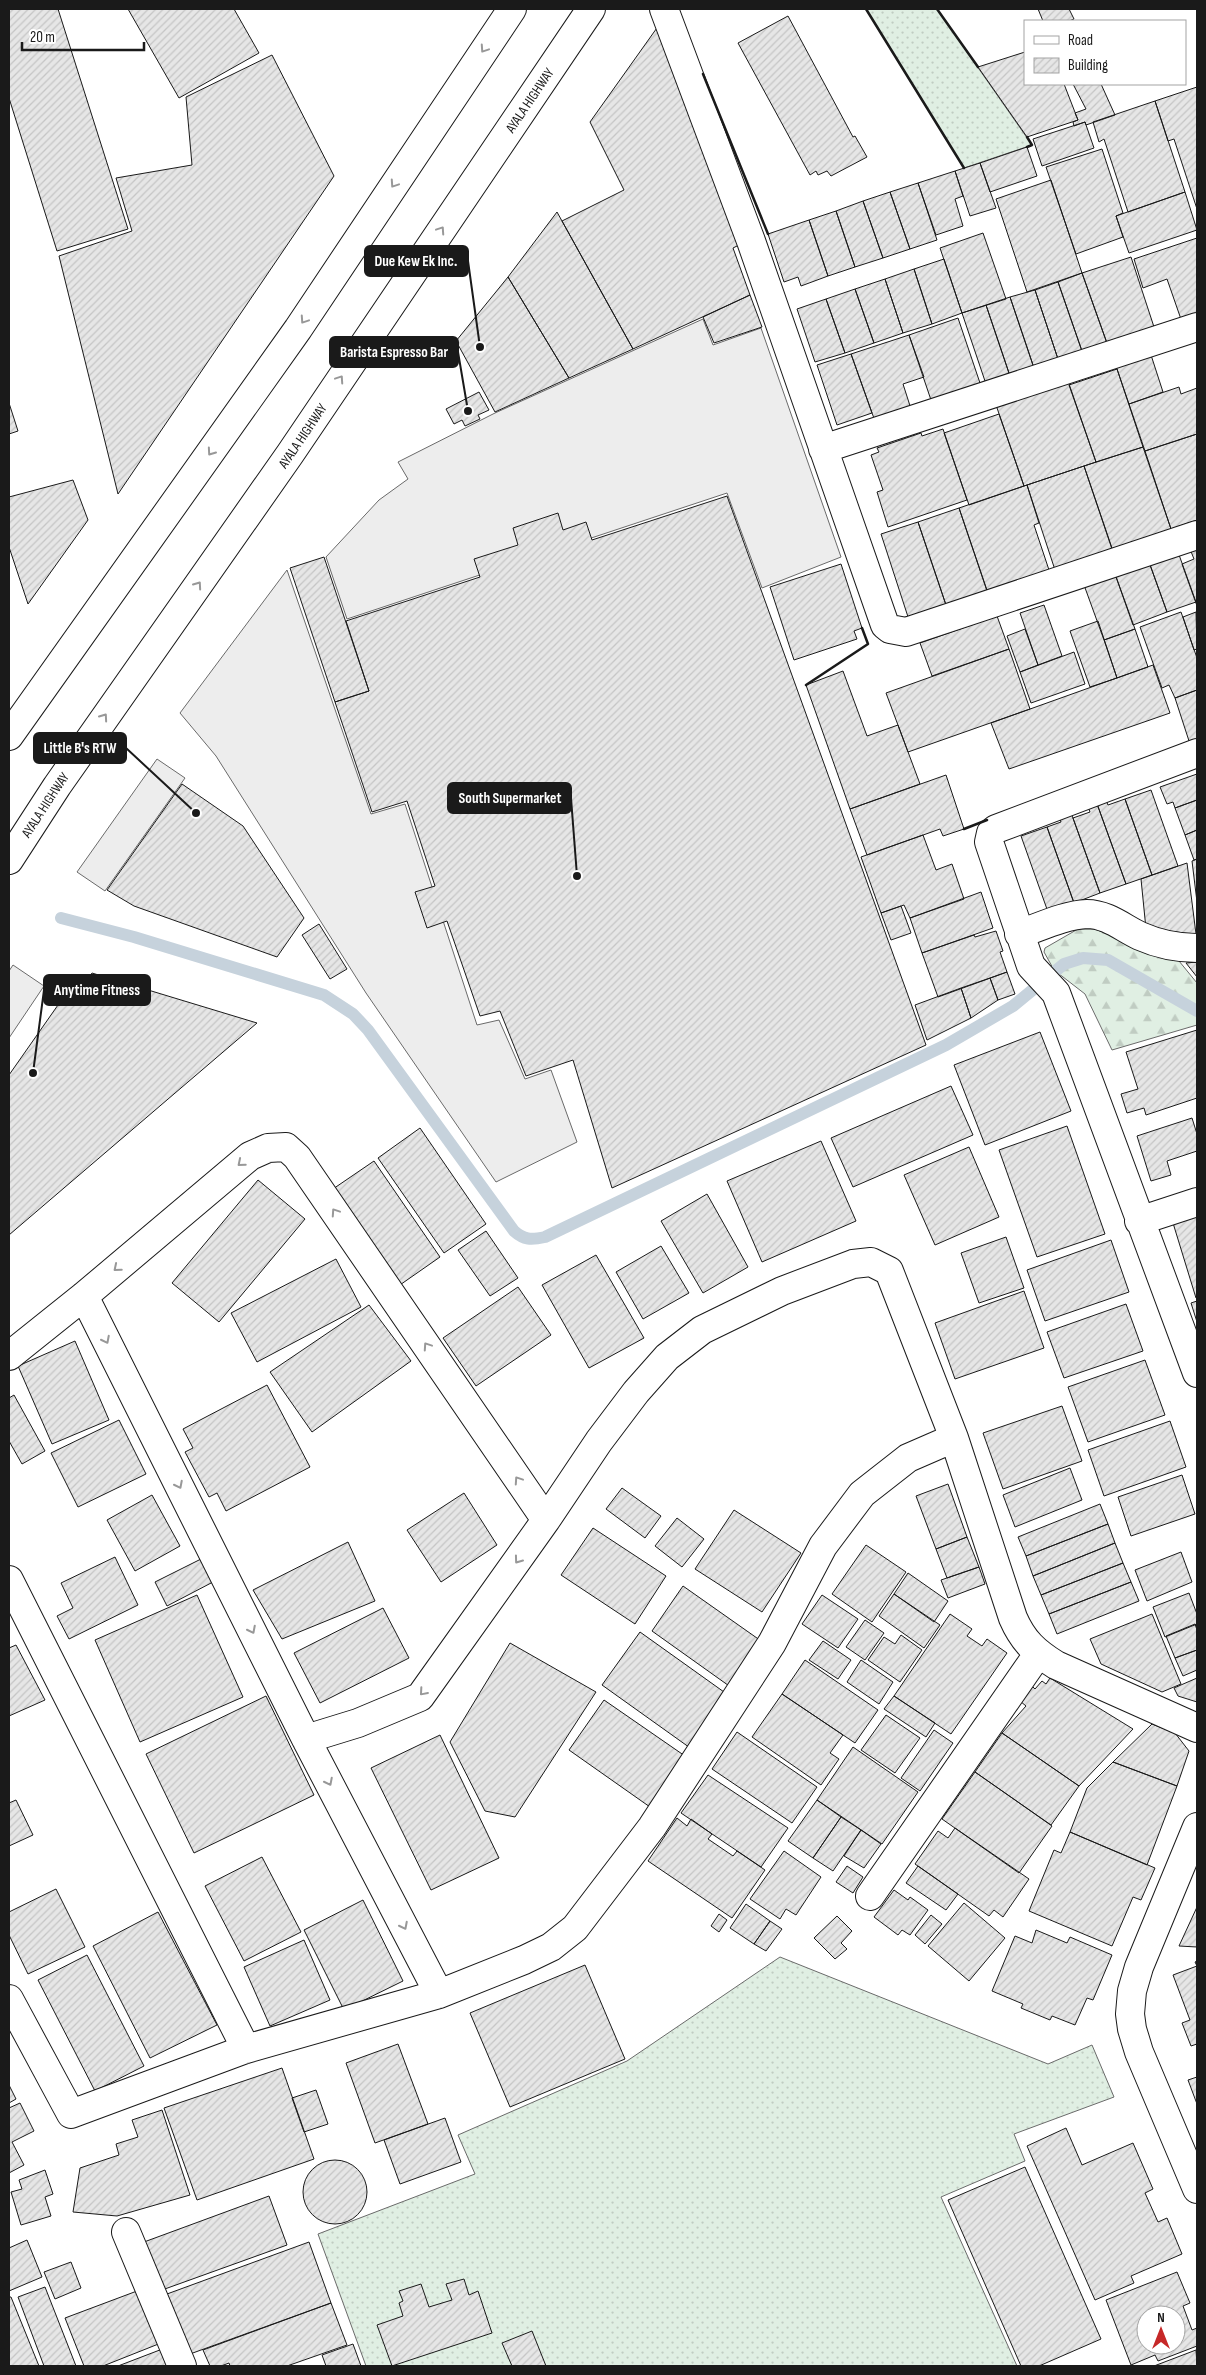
<svg xmlns="http://www.w3.org/2000/svg" width="1206" height="2375" font-family="'Sofia Sans Condensed',sans-serif">
<defs>
<pattern id="grass-dots" width="8" height="8" patternUnits="userSpaceOnUse" patternTransform="scale(1.25)"><rect width="8" height="8" fill="#e0efe3"/><path d="M2 2h.1M6 6h.1" fill="none" stroke="#c0ccc2" stroke-width="1.8" stroke-linecap="round"/></pattern>
<pattern id="forest-firs" width="22" height="20" patternUnits="userSpaceOnUse" patternTransform="scale(1.25)"><rect width="22" height="20" fill="#e0efe3"/><path d="M5 1l3.5 6h-7zM16 11l3.5 6h-7z" fill="#c0ccc2"/></pattern>
<pattern id="building-hatch" width="6" height="6" patternUnits="userSpaceOnUse" patternTransform="scale(1.25)"><rect width="6" height="6" fill="#e6e6e6"/><path d="M-1 1l2-2M0 6l6-6M5 7l2-2" fill="none" stroke="#c5c5c5"/></pattern>
</defs>
<rect width="100%" height="100%" fill="#fff"/>
<path fill="url(#grass-dots)" stroke="#6a6a6a" d="M866,9H937L1032,145L964,168Z
M780,1957L1048,2064L1092,2045L1114,2097L1014,2134L1025,2161L941,2197L1017,2366H366L318,2234L475,2174L458,2135L627,2061Z"/>
<path fill="url(#forest-firs)" stroke="#6a6a6a" d="M1078,929H1094L1169,952L1179,961L1197,983V1025L1112,1050L1085,994L1054,970L1044,952L1045,948Z"/>
<path fill="#ededed" stroke="#6a6a6a" d="M703,319L713,345L761,328L841,557L762,588L727,493L347,619L326,557L379,500L408,479L398,462L495,413Z
M287,570L371,814L405,804L477,1025L499,1020L525,1079L551,1070L577,1142L496,1182L366,993L216,756L180,713Z
M157,759L185,778L105,891L77,872Z
M13,965L44,986L9,1038V971Z"/>
<g fill="none" stroke-linecap="round" stroke-linejoin="round">
<path stroke="#c6d2dc" stroke-width="12" d="M61,918L134,937L324,995L353,1014L368,1030L514,1231C524,1240 531,1240 545,1237L946,1045L1013,1006L1064,964L1083,958L1108,960L1197,1011"/>
</g>
<path fill="url(#building-hatch)" stroke="#1a1a1a" fill-rule="evenodd" d="M9,9H58L128,229L57,251L9,98Z
M128,9H234L259,53L179,98Z
M1038,9H1069L1074,19L1069,21H1043Z
M788,16L853,137L855,136L867,157L831,176L827,171L818,175L816,171L810,175L738,43Z
M659,25L739,245L733,248L750,295L633,349L562,221L624,190L590,122Z
M1025,52V84H1064L1078,120L1027,137L978,67Z
M272,55L334,176L118,494L59,256L132,231L116,178L192,165L186,97Z
M1073,84H1101L1115,115L1086,125L1085,122L1074,126L1073,122L1078,120L1075,113L1086,109Z
M1197,87V209L1174,139L1168,141L1155,101Z
M1155,101L1185,192L1128,212L1104,139L1099,142L1093,122Z
M1085,122L1094,148L1042,166L1033,139Z
M1027,147L1037,176L990,192L980,163Z
M1102,149L1123,213L1116,216L1123,237L1076,254L1046,167Z
M980,163L996,208L970,216L955,171Z
M955,171L963,196L955,199L963,226L936,235L918,183Z
M1051,180L1082,273L1027,292L996,199Z
M918,183L937,240L910,249L890,192Z
M890,192L910,249L883,258L863,201Z
M1185,192L1197,230L1129,253L1116,216Z
M863,201L883,258L855,267L836,211Z
M836,211L855,267L828,276L809,220Z
M557,212L633,349L569,378L508,277Z
M809,220L828,276L801,286L798,277L784,282L768,234Z
M983,233L1006,299L962,313L940,248Z
M1197,238V320L1183,325L1167,279L1143,288L1134,259Z
M1131,257L1155,330L1108,346L1082,273Z
M944,259L962,313L932,324L914,269Z
M914,269L932,324L903,333L885,279Z
M1082,273L1108,346L1083,354L1058,282Z
M508,277L569,378L495,412L456,341Z
M885,279L903,333L874,343L855,289Z
M1058,282L1083,354L1059,362L1035,290Z
M855,289L874,343L845,353L826,299Z
M1035,290L1059,362L1035,371L1010,297Z
M750,295L762,327L714,343L703,317Z
M1010,297L1035,371L1011,379L986,305Z
M826,299L845,353L815,362L797,309Z
M986,305L1011,379L987,387L962,313Z
M958,318L981,386L932,403L909,335Z
M909,335L924,377L903,384L912,412L876,424L851,354Z
M851,354L872,413L837,425L817,365Z
M1151,355L1163,392L1129,404L1116,366Z
M1117,369L1143,447L1096,462L1069,385Z
M1068,381L1096,462L1024,486L996,405Z
M1179,387L1181,394L1197,388V434L1145,451L1129,404Z
M479,392L489,410L478,415L480,419L465,426L462,420L454,424L446,409Z
M9,403L18,431L9,434Z
M999,414L1024,486L969,505L944,433Z
M943,429L967,500L888,527L877,492L883,490L871,455L879,452L877,448L921,433L922,436Z
M1197,434V520L1171,529L1145,451Z
M1143,447L1171,529L1163,532L1166,541L1115,558L1084,466Z
M1084,466L1114,554L1056,573L1027,485Z
M73,480L88,520L28,604L9,547V497Z
M1027,485L1039,523L1034,525L1051,576L991,602L959,508Z
M727,496L926,1045L612,1188L573,1060L526,1076L500,1011L480,1016L447,921L427,928L415,892L435,886L407,801L372,812L335,702L369,691L346,621L480,577L474,559L518,545L513,528L558,513L563,530L586,522L592,540Z
M959,508L988,594L947,608L918,522Z
M918,522L947,608L910,623L881,534Z
M1197,546V606L1182,564L1194,559L1190,549Z
M1178,552L1196,602L1167,612L1149,562Z
M324,557L369,691L335,702L290,568Z
M1149,562L1167,612L1133,625L1115,574Z
M841,564L862,628L854,631L857,639L794,660L770,587Z
M1115,574L1135,629L1104,640L1084,585Z
M1044,605L1062,656L1038,665L1020,613Z
M1181,612L1197,658V690L1175,698L1169,685L1162,688L1140,627Z
M1196,612L1197,649L1194,650L1183,617Z
M997,616L1009,649L932,676L920,643Z
M1098,621L1117,678L1090,687L1070,631Z
M1025,629L1038,665L1020,672L1007,636Z
M1135,629L1148,667L1117,678L1104,640Z
M1009,649L1030,709L908,752L886,693Z
M1074,652L1085,684L1031,703L1020,672Z
M1153,665L1170,713L1009,769L991,723Z
M843,671L867,736L898,725L920,784L850,809L806,685Z
M1197,690V741L1190,744L1175,698Z
M1197,774V800L1175,808L1173,802L1167,804L1160,787Z
M946,775L964,829L943,836L940,829L867,855L850,809Z
M182,784L243,826L304,918L277,957L134,906L107,890Z
M1151,790L1178,866L1152,875L1125,799Z
M1105,798L1108,805L1125,799L1152,875L1126,884L1096,801Z
M1197,800V830L1185,835L1175,808Z
M1096,801L1126,884L1100,893L1073,818L1090,812L1087,804Z
M1070,810L1100,893L1074,903L1047,827L1061,822L1058,814Z
M1047,827L1074,903L1048,912L1021,836Z
M1197,830V859L1194,860L1185,835Z
M923,835L936,870L952,864L964,899L910,918L904,905L881,913L861,857Z
M1197,859V902L1192,861Z
M1187,863L1196,934L1146,929L1141,879Z
M981,892L993,928L922,953L910,918Z
M901,906L911,933L891,940L881,913Z
M319,924L347,969L330,979L302,935Z
M996,931L1003,951L1000,952L1007,972L938,997L922,953L974,935L975,937Z
M1197,962V977L1186,963Z
M1007,972L1015,994L998,1000L990,978Z
M92,973L257,1023L9,1235V1075L79,975L87,980Z
M990,978L998,1000L971,1018L961,988Z
M961,988L971,1018L927,1040L915,1005Z
M1197,1030V1098L1146,1115L1144,1108L1127,1113L1121,1094L1138,1089L1126,1052Z
M1040,1032L1071,1111L985,1145L954,1065Z
M951,1086L973,1135L853,1187L831,1138Z
M1192,1118L1197,1134V1151L1167,1161L1171,1175L1151,1181L1137,1136Z
M1067,1126L1105,1234L1037,1257L999,1150Z
M420,1128L486,1224L444,1253L378,1158Z
M821,1141L856,1221L762,1262L727,1181Z
M969,1147L999,1217L935,1245L904,1175Z
M374,1161L440,1257L397,1287L330,1191Z
M258,1180L305,1219L219,1322L172,1283Z
M707,1194L748,1267L703,1293L661,1221Z
M1197,1215V1297L1196,1298L1173,1223Z
M486,1231L518,1278L490,1296L458,1250Z
M1006,1237L1024,1288L979,1303L961,1253Z
M1111,1240L1129,1292L1045,1321L1027,1270Z
M661,1246L689,1293L643,1319L616,1272Z
M596,1255L644,1338L589,1368L542,1285Z
M336,1259L361,1307L257,1362L231,1313Z
M518,1287L551,1335L476,1386L443,1338Z
M1024,1291L1044,1348L955,1379L935,1323Z
M1197,1301V1322L1191,1303Z
M1126,1304L1143,1351L1064,1378L1047,1332Z
M369,1305L411,1361L312,1432L270,1372Z
M75,1341L109,1420L52,1444L18,1366Z
M1145,1360L1165,1415L1088,1442L1068,1387Z
M267,1385L310,1467L226,1511L217,1493L209,1497L185,1452L193,1448L183,1429Z
M14,1395L45,1451L22,1464L9,1441V1398Z
M1062,1406L1082,1461L1003,1489L983,1433Z
M119,1420L146,1474L78,1507L51,1453Z
M1170,1421L1186,1467L1104,1496L1088,1450Z
M1070,1468L1082,1500L1015,1527L1003,1495Z
M1182,1475L1195,1514L1131,1536L1118,1497Z
M948,1484L967,1537L936,1549L916,1496Z
M622,1488L661,1516L645,1538L606,1509Z
M464,1493L497,1545L441,1582L407,1530Z
M152,1495L180,1546L135,1571L107,1520Z
M1100,1504L1108,1524L1026,1556L1018,1537Z
M734,1510L801,1553L762,1612L695,1569Z
M677,1518L704,1539L682,1567L655,1546Z
M1108,1524L1115,1543L1033,1576L1026,1556Z
M593,1528L666,1576L635,1624L561,1575Z
M967,1537L979,1567L947,1578L936,1549Z
M348,1542L375,1601L282,1639L253,1590Z
M1115,1543L1123,1563L1041,1595L1033,1576Z
M866,1545L906,1572L872,1622L832,1594Z
M1181,1552L1192,1582L1147,1601L1135,1570Z
M115,1557L138,1605L69,1639L57,1616L73,1608L61,1583Z
M201,1559L213,1582L167,1606L155,1582Z
M1123,1563L1131,1582L1049,1614L1041,1595Z
M979,1567L985,1584L948,1598L941,1580Z
M908,1573L948,1601L934,1622L894,1594Z
M1131,1582L1139,1601L1057,1634L1049,1614Z
M683,1586L764,1643L732,1688L652,1631Z
M1189,1593L1197,1614V1624L1165,1637L1153,1607Z
M894,1594L940,1625L924,1648L879,1616Z
M197,1595L243,1697L140,1742L95,1640Z
M822,1595L858,1619L838,1648L802,1624Z
M383,1608L409,1658L320,1703L294,1653Z
M950,1614L972,1629L967,1636L982,1646L987,1639L1007,1653L951,1734L894,1696Z
M1152,1614L1181,1684L1162,1692L1101,1664L1090,1639Z
M865,1620L884,1633L865,1660L846,1647Z
M1195,1624L1197,1630V1650L1175,1658L1166,1636Z
M640,1632L731,1697L693,1750L602,1685Z
M901,1635L922,1650L900,1682L868,1660L884,1637L895,1644Z
M823,1641L851,1660L838,1679L809,1660Z
M510,1643L596,1692L515,1817L485,1811L450,1742Z
M16,1645L45,1700L9,1716V1648Z
M1197,1650V1670L1183,1676L1175,1658Z
M805,1660L878,1710L855,1743L782,1694Z
M861,1660L893,1682L879,1704L847,1682Z
M1050,1678L1133,1729L1079,1786L1002,1733L1026,1706L1020,1701L1032,1686L1035,1689L1042,1681L1046,1684Z
M1197,1678V1702L1178,1696L1174,1688Z
M782,1694L843,1735L830,1753L839,1759L821,1785L752,1737Z
M266,1696L314,1795L194,1853L146,1754Z
M894,1696L935,1723L926,1737L884,1709Z
M604,1700L685,1756L650,1807L569,1750Z
M886,1715L920,1738L895,1773L861,1750Z
M1152,1724L1175,1733L1189,1751L1177,1786L1113,1762Z
M934,1730L953,1743L920,1791L901,1778Z
M737,1732L817,1787L792,1823L712,1769Z
M1002,1733L1079,1786L1051,1825L975,1772Z
M440,1735L499,1858L431,1890L371,1768Z
M853,1747L918,1792L882,1844L817,1800Z
M1113,1762L1177,1786L1147,1865L1070,1832L1087,1788Z
M975,1772L1052,1826L1019,1873L942,1819Z
M708,1775L788,1828L761,1867L681,1813Z
M16,1800L33,1835L9,1846V1803Z
M817,1800L841,1817L813,1858L788,1841Z
M841,1817L861,1830L833,1871L813,1858Z
M677,1818L687,1826L691,1819L712,1834L708,1839L733,1856L737,1851L765,1870L732,1918L648,1861Z
M955,1828L1029,1879L1003,1917L994,1910L989,1916L915,1864L938,1831L948,1838Z
M861,1830L881,1844L864,1868L844,1856Z
M1070,1832L1155,1868L1141,1900L1133,1897L1112,1946L1029,1911L1054,1850L1061,1853Z
M784,1851L821,1877L796,1915L786,1909L780,1919L750,1899Z
M262,1857L301,1932L244,1961L205,1886Z
M847,1866L863,1877L853,1893L836,1882Z
M918,1866L958,1894L946,1910L906,1883Z
M56,1889L85,1947L28,1974L9,1935V1912Z
M894,1890L908,1900L910,1897L928,1910L910,1935L902,1930L898,1935L874,1917Z
M363,1900L403,1981L344,2010L304,1930Z
M964,1903L1005,1938L969,1981L928,1946Z
M746,1904L770,1921L754,1944L730,1928Z
M1197,1907V1947L1179,1946Z
M158,1912L217,2025L150,2058L93,1946Z
M719,1914L727,1920L719,1932L711,1926Z
M931,1915L942,1924L925,1944L915,1935Z
M837,1916L852,1931L841,1943L847,1949L835,1959L814,1938Z
M770,1921L782,1929L766,1951L754,1944Z
M1036,1930L1067,1943L1070,1937L1112,1955L1093,2000L1087,1998L1075,2025L1052,2016L1050,2020L1021,2008L1023,2004L992,1991L1015,1936L1032,1943Z
M304,1940L330,2000L270,2026L244,1967Z
M87,1955L144,2066L95,2091L38,1980Z
M1197,1961V2044L1191,2046L1182,2023L1190,2020L1173,1975L1197,1966L1195,1962Z
M585,1965L625,2059L510,2107L470,2013Z
M398,2044L428,2124L375,2143L346,2063Z
M282,2068L314,2159L197,2200L164,2108Z
M1197,2077V2104L1188,2080Z
M9,2085L16,2099L9,2103Z
M316,2090L328,2124L304,2132L292,2098Z
M20,2103L34,2131L12,2142L24,2165L9,2173V2108Z
M162,2110L190,2195L117,2216L73,2212L80,2168L119,2155L116,2144L138,2137L132,2120Z
M445,2118L461,2162L400,2184L384,2140Z
M1066,2128L1082,2165L1133,2143L1153,2189L1145,2193L1158,2222L1167,2218L1182,2254L1131,2276L1134,2283L1095,2300L1027,2146Z
M303 2192a32 32 0 1 1 64 0a32 32 0 1 1-64 0Z
M1025,2167L1101,2339L1039,2366H1021L948,2200Z
M45,2170L53,2194L45,2197L51,2216L21,2225L11,2192L22,2189L19,2180Z
M269,2196L287,2245L162,2290L144,2242Z
M27,2240L42,2277L9,2291V2248Z
M309,2242L331,2303L190,2354L167,2294Z
M71,2262L81,2288L55,2299L44,2272Z
M1177,2272L1190,2303L1183,2306L1192,2330L1197,2328V2346L1158,2361L1155,2355L1131,2365L1106,2300ZM1146,2315H1176V2345H1146Z
M464,2279L469,2295L478,2291L492,2333L392,2366L377,2325L403,2316L399,2303L403,2301L399,2291L421,2284L429,2307L452,2300L446,2284Z
M45,2287L76,2366H44L18,2297Z
M145,2288L166,2341L103,2366H84L65,2318Z
M9,2297H11L39,2366H9Z
M331,2303L347,2345L287,2366H230L229,2363L221,2366H210L203,2350Z
M532,2331L546,2366H512L502,2343Z
M353,2344L361,2366H326L322,2355Z
M165,2348L173,2366H118Z
M1196,2350L1197,2366H1154Z"/>
<g fill="none" stroke-linecap="round" stroke-linejoin="round">
<g stroke="#1a1a1a" stroke-width="30">
<path id="minor" d="M664,9L751,241L885,625L890,629L906,632L1197,535
M823,449L1197,327
M1197,753L996,829L991,833L989,842L1031,966L1056,993L1197,1373
M1019,934C1040,927 1064,915 1087,914C1107,914 1123,928 1140,936C1158,944 1178,948 1197,948
M1139,1221L1197,1202
M84,1296L306,1739L439,1994
M9,1356L84,1296L250,1156L268,1148L286,1147L297,1157L546,1520
M9,1580L246,2049
M306,1739L358,1723L420,1697L546,1520L599,1441L636,1392L667,1357L702,1330L782,1291L853,1264L871,1262L889,1271L954,1438L1013,1618C1023,1641 1035,1652 1056,1665L1197,1728
M1197,1827L1139,1967L1132,1991L1130,2014L1132,2029L1139,2052L1197,2189
M870,1896L1038,1654
M9,1999L71,2114L246,2049L439,1994L524,1960L551,1947L575,1928L652,1827L772,1643L823,1546L862,1494L908,1458L954,1438
M126,2232L182,2366"/>
</g>
<g stroke="#1a1a1a" stroke-width="30">
<g id="highway">
<path d="M9,736L298,329L512,9"/>
<path id="s1" d="M9,860L57,786L290,454L591,9"/>
</g>
</g>
<use href="#minor" stroke="#fff" stroke-width="28"/>
<use href="#highway" stroke="#fff" stroke-width="28"/>
<path stroke="#1a1a1a" stroke-width="2.5" d="M866,9L964,168
M937,9L978,67
M703,74L768,234
M1027,137L1032,145L1027,147
M806,685L868,644L862,628
M964,829L987,820"/>
</g>
<defs><path id="oneway-chevron" d="M-2-3.5L2.5 0L-2 3.5" fill="none" stroke-width="1.6" stroke-linecap="round" stroke-linejoin="round" transform="scale(1.25)"/></defs>
<g stroke="#989898">
<use href="#oneway-chevron" transform="translate(484 49) rotate(124)"/>
<use href="#oneway-chevron" transform="translate(394 184) rotate(124)"/>
<use href="#oneway-chevron" transform="translate(441 230) rotate(-56)"/>
<use href="#oneway-chevron" transform="translate(304 320) rotate(124)"/>
<use href="#oneway-chevron" transform="translate(340 379) rotate(-56)"/>
<use href="#oneway-chevron" transform="translate(211 452) rotate(125)"/>
<use href="#oneway-chevron" transform="translate(198 585) rotate(-55)"/>
<use href="#oneway-chevron" transform="translate(104 717) rotate(-55)"/>
<use href="#oneway-chevron" transform="translate(241 1163) rotate(140)"/>
<use href="#oneway-chevron" transform="translate(335 1212) rotate(-124)"/>
<use href="#oneway-chevron" transform="translate(117 1268) rotate(140)"/>
<use href="#oneway-chevron" transform="translate(106 1340) rotate(63)"/>
<use href="#oneway-chevron" transform="translate(427 1346) rotate(-124)"/>
<use href="#oneway-chevron" transform="translate(518 1480) rotate(-124)"/>
<use href="#oneway-chevron" transform="translate(179 1485) rotate(63)"/>
<use href="#oneway-chevron" transform="translate(518 1560) rotate(126)"/>
<use href="#oneway-chevron" transform="translate(252 1630) rotate(63)"/>
<use href="#oneway-chevron" transform="translate(423 1692) rotate(131)"/>
<use href="#oneway-chevron" transform="translate(329 1782) rotate(63)"/>
<use href="#oneway-chevron" transform="translate(404 1926) rotate(63)"/>
</g>
<g text-anchor="middle" dominant-baseline="central" stroke-width="4" stroke-linejoin="round" paint-order="stroke">
<g font-size="14" fill="#1a1a1a" stroke="#fff">
<text stroke="none"><textPath href="#s1" startOffset="921">AYALA HIGHWAY</textPath></text>
<text stroke="none"><textPath href="#s1" startOffset="516">AYALA HIGHWAY</textPath></text>
<text stroke="none"><textPath href="#s1" startOffset="66">AYALA HIGHWAY</textPath></text>
</g>
</g>
<path fill="none" stroke="#1a1a1a" stroke-width="2" d="M480 347L468 261M468 411L458 352M196 813L126 748M577 876L571 798M33 1073L44 990"/>
<g fill="#1a1a1a" stroke="#fff" stroke-width="2">
<circle cx="480" cy="347" r="5"/>
<circle cx="468" cy="411" r="5"/>
<circle cx="196" cy="813" r="5"/>
<circle cx="577" cy="876" r="5"/>
<circle cx="33" cy="1073" r="5"/>
</g>
<g fill="#1a1a1a" stroke="#1a1a1a" stroke-width="2">
<rect x="365" y="246" width="103" height="30" rx="5"/>
<rect x="330" y="337" width="128" height="30" rx="5"/>
<rect x="34" y="733" width="92" height="30" rx="5"/>
<rect x="448" y="783" width="123" height="30" rx="5"/>
<rect x="44" y="975" width="106" height="30" rx="5"/>
</g>
<g font-size="15" text-anchor="middle" font-weight="bold" fill="#fff">
<text x="416" y="266">Due Kew Ek Inc.</text>
<text x="394" y="357">Barista Espresso Bar</text>
<text x="80" y="753">Little B's RTW</text>
<text x="510" y="803">South Supermarket</text>
<text x="97" y="995">Anytime Fitness</text>
</g>
<rect width="1206" height="2375" fill="none" stroke="#1a1a1a" stroke-width="20"/>
<rect x="1024" y="20" width="162" height="65" fill="#ffffff" stroke="#a3a3a3"/>
<rect x="1034" y="36" width="25" height="8" fill="#ffffff" stroke="#a3a3a3"/>
<text x="1068" y="45" font-size="15" fill="#1a1a1a">Road</text>
<rect x="1034" y="58" width="25" height="15" fill="url(#building-hatch)" stroke="#a3a3a3"/>
<text x="1068" y="70" font-size="15" fill="#1a1a1a">Building</text>
<g transform="translate(1161 2330)"><circle r="24" fill="#ffffff" stroke="#a3a3a3"/>
<path d="M0-4L9 19L0 12L-9 19Z" fill="#c62828"/>
<text y="-8" font-size="14" font-weight="bold" text-anchor="middle" fill="#1a1a1a">N</text>
</g>
<path d="M22 42v8h122v-8" fill="none" stroke="#1a1a1a" stroke-width="2.5"/>
<text x="30" y="42" font-size="15" fill="#1a1a1a" stroke="#ffffff" stroke-width="4" paint-order="stroke">20 m</text>
</svg>
